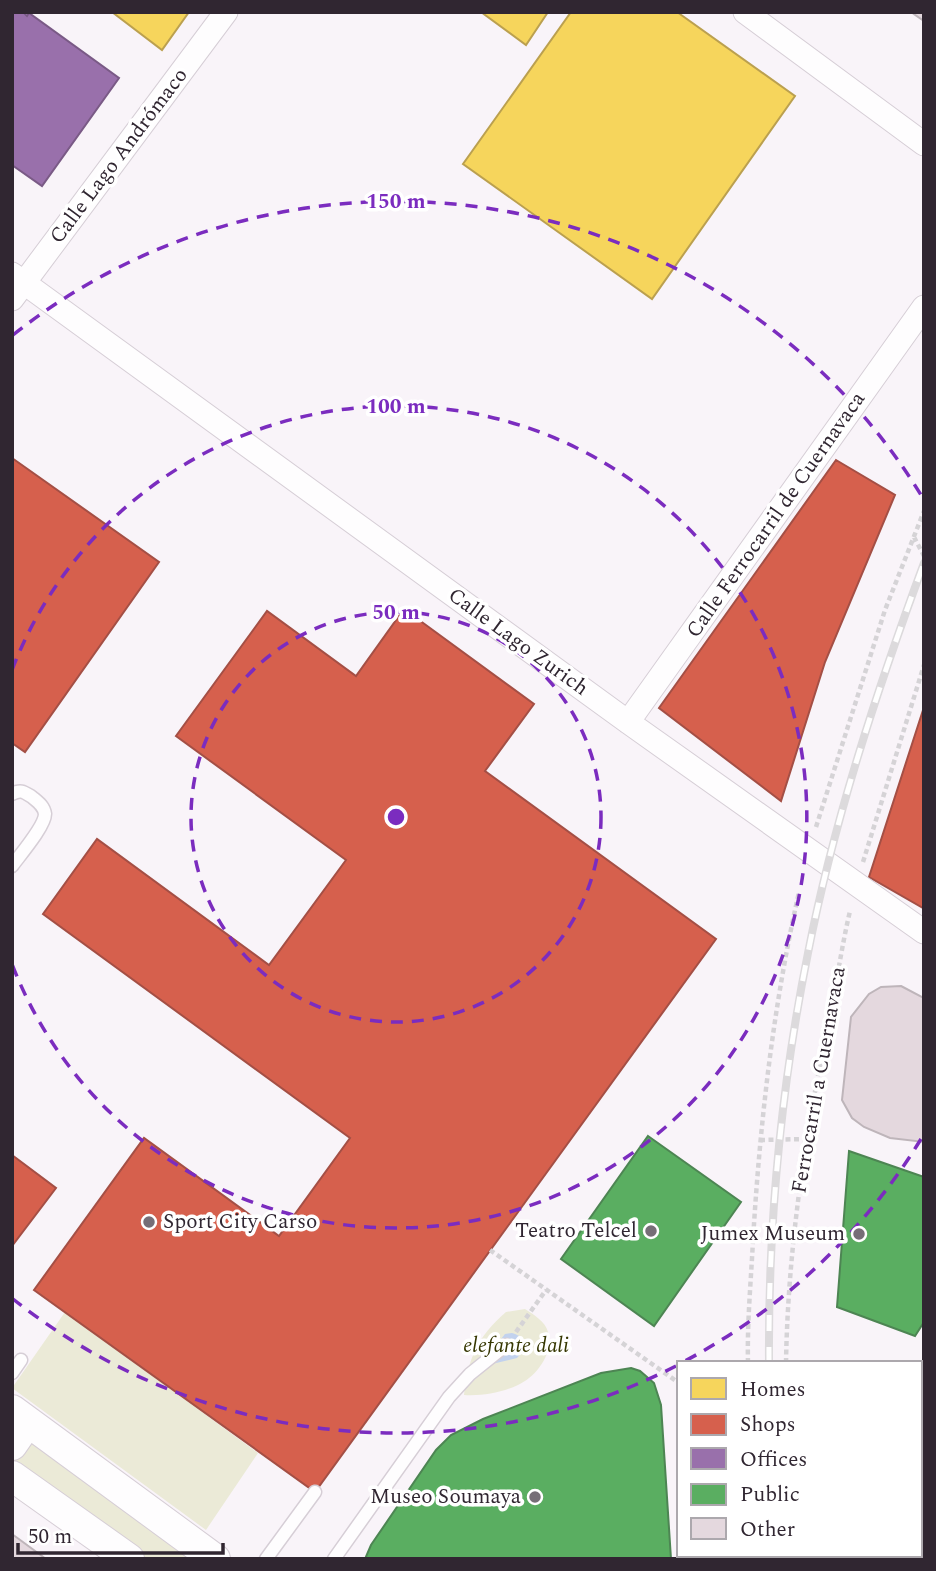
<svg xmlns="http://www.w3.org/2000/svg" width="936" height="1571" font-family="Spectral,serif">
<rect width="100%" height="100%" fill="#f9f4f9"/>
<path fill="#ebead7" d="M525,1309C534,1315 545,1321 548,1332C554,1354 536,1377 518,1385C501,1393 482,1396 464,1395C468,1358 478,1336 506,1312Z
M65,1312L258,1453L206,1530L12,1388Z
M12,1422L204,1559H144L12,1464Z"/>
<path fill="#c2d2ee" d="M512,1333C521,1335 524,1341 524,1350L517,1358L479,1367L505,1334Z"/>
<path fill="#f6d55c" stroke="#bba04f" stroke-width="2" d="M112,12H189L162,50Z
M481,12H548L526,45Z
M571,12H677L795,96L652,299L463,164Z"/>
<path fill="#d6604d" stroke="#a44f45" stroke-width="2" d="M12,458L159,562L25,752L12,743Z
M836,460L895,495L825,662L781,801L659,708Z
M404,609L534,704L485,771L716,939L315,1492L34,1290L144,1138L279,1236L350,1138L43,914L97,839L269,965L346,860L176,736L267,611L356,676Z
M924,707V907L923,908L869,877Z
M12,1155L56,1188L12,1246Z"/>
<path fill="#9970ab" stroke="#7a5a86" stroke-width="2" d="M12,12H23L27,16L29,13L119,78L42,186L12,165Z"/>
<path fill="#5aae61" stroke="#4d8553" stroke-width="2" d="M648,1136L741,1202L654,1326L561,1259Z
M849,1151L924,1177V1322L915,1336L837,1307Z
M631,1368L640,1371L654,1383L661,1405L671,1559H365L371,1545L436,1450L451,1435L483,1419L601,1373Z"/>
<path fill="#e4d8de" stroke="#beb5ba" stroke-width="2" d="M911,12H924V21Z
M901,986L924,998V1142L890,1138L864,1127L852,1118L842,1100L851,1017L869,994L881,987Z
M12,1534L46,1559H12Z"/>
<g fill="none" stroke-linecap="round" stroke-linejoin="round">
<g stroke="#d6ced6" stroke-width="15">
<path id="service" d="M12,794C21,789 24,792 32,797C38,802 44,806 45,814C45,826 20,855 12,866
M12,1373L21,1360
M266,1559L315,1492
M334,1559L449,1397L470,1374L506,1345"/>
</g>
<g stroke="#d6ced6" stroke-width="25">
<path id="minor" d="M745,12L924,144
M12,274L628,722L924,932
M12,299L226,12
M628,722L924,307"/>
</g>
<g stroke="#d6ced6" stroke-width="32">
<path id="tertiary" d="M12,1410L215,1559
M12,1445L28,1422
M12,1476L129,1559"/>
</g>
<g stroke="#d6ced6" stroke-width="36">
<path id="secondary" d="M920,1424L924,1419
M920,1510L924,1505
M825,1559L827,1555
M886,1559L888,1555"/>
</g>
<path stroke="#d5d3d6" stroke-width="4.5" stroke-dasharray="5 3.5" stroke-linecap="butt" d="M914,537L924,556
M816,827L885,610L924,511
M863,862L924,665
M760,1140L805,1139
M490,1250L679,1383
M516,1332L546,1290
M748,1363C747,1322 751,1281 753,1240C760,1123 773,1007 799,892
M786,1363C788,1245 806,1130 830,1015C837,980 842,945 850,911
M723,1555V1559
M754,1555V1559
M788,1555V1559"/>
<use href="#service" stroke="#fefdfe" stroke-width="12"/>
<use href="#minor" stroke="#fefdfe" stroke-width="23"/>
<use href="#tertiary" stroke="#fefdfe" stroke-width="30"/>
<use href="#secondary" stroke="#faf8fb" stroke-width="33"/>
<g stroke="#dcdadc" stroke-width="8">
<path id="rail" d="M769,1363C768,1226 781,1087 808,953C834,820 877,690 924,563
M775,1555V1559"/>
</g>
<use href="#rail" stroke="#fff" stroke-width="5" stroke-dasharray="16" stroke-linecap="butt"/>
</g>
<g fill="none" stroke="#7b2cbf" stroke-width="3.5" stroke-dasharray="12 9">
<circle cx="396" cy="817" r="205"/>
<path d="M12 670A411 411 0 1 1 12 964"/>
<path d="M921 1139A616 616 0 0 1 685 1361M676 1366A616 616 0 0 1 13 1299M13 335A616 616 0 0 1 921 495"/>
</g>
<g fill="#766e77" stroke="#fff" stroke-width="2.5">
<circle cx="149" cy="1222" r="7"/>
<circle cx="651" cy="1231" r="7"/>
<circle cx="859" cy="1234" r="7"/>
<circle cx="535" cy="1497" r="7"/>
</g>
<g text-anchor="middle" dominant-baseline="central" stroke-width="7" stroke-linejoin="round" paint-order="stroke">
<g font-size="21" fill="#302631" stroke="#fff">
<text transform="translate(119 156) rotate(-53)">Calle Lago Andrómaco</text>
<text transform="translate(776 515) rotate(-55)">Calle Ferrocarril de Cuernavaca</text>
<text transform="translate(518 642) rotate(36)">Calle Lago Zurich</text>
<text transform="translate(819 1080) rotate(-80)">Ferrocarril a Cuernavaca</text>
</g>
<g font-size="21" fill="#302631" stroke="#fff" text-anchor="end">
<text x="163" y="1222" text-anchor="start">Sport City Carso</text>
<text x="637" y="1231">Teatro Telcel</text>
<text x="845" y="1234">Jumex Museum</text>
<text x="521" y="1497">Museo Soumaya</text>
</g>
<g font-size="21" font-style="italic" fill="#353600" stroke="#fff">
<text x="516" y="1346">elefante dali</text>
</g>
</g>
<circle cx="396" cy="817" r="10" fill="#7b2cbf" stroke="#fff" stroke-width="3.5"/>
<g font-size="21" text-anchor="middle" font-weight="bold" fill="#7b2cbf" stroke="#fff" stroke-width="7" stroke-linejoin="round" paint-order="stroke">
<text x="396" y="208">150 m</text>
<text x="396" y="413">100 m</text>
<text x="396" y="619">50 m</text>
</g>
<rect width="936" height="1571" fill="none" stroke="#302631" stroke-width="28"/>
<rect x="677" y="1361" width="245" height="196" fill="#ffffff" stroke="#aca8ad" stroke-width="2"/>
<rect x="691" y="1378" width="35" height="21" fill="#f6d55c" stroke="#aca8ad" stroke-width="2"/>
<text x="740" y="1396" font-size="21" fill="#302631">Homes</text>
<rect x="691" y="1414" width="35" height="21" fill="#d6604d" stroke="#aca8ad" stroke-width="2"/>
<text x="740" y="1431" font-size="21" fill="#302631">Shops</text>
<rect x="691" y="1448" width="35" height="21" fill="#9970ab" stroke="#aca8ad" stroke-width="2"/>
<text x="740" y="1466" font-size="21" fill="#302631">Offices</text>
<rect x="691" y="1484" width="35" height="21" fill="#5aae61" stroke="#aca8ad" stroke-width="2"/>
<text x="740" y="1501" font-size="21" fill="#302631">Public</text>
<rect x="691" y="1518" width="35" height="21" fill="#e4d8de" stroke="#aca8ad" stroke-width="2"/>
<text x="740" y="1536" font-size="21" fill="#302631">Other</text>
<path d="M18 1543v10h205v-10" fill="none" stroke="#302631" stroke-width="3.5"/>
<text x="28" y="1543" font-size="21" fill="#302631" stroke="#ffffff" stroke-width="5" paint-order="stroke">50 m</text>
</svg>
